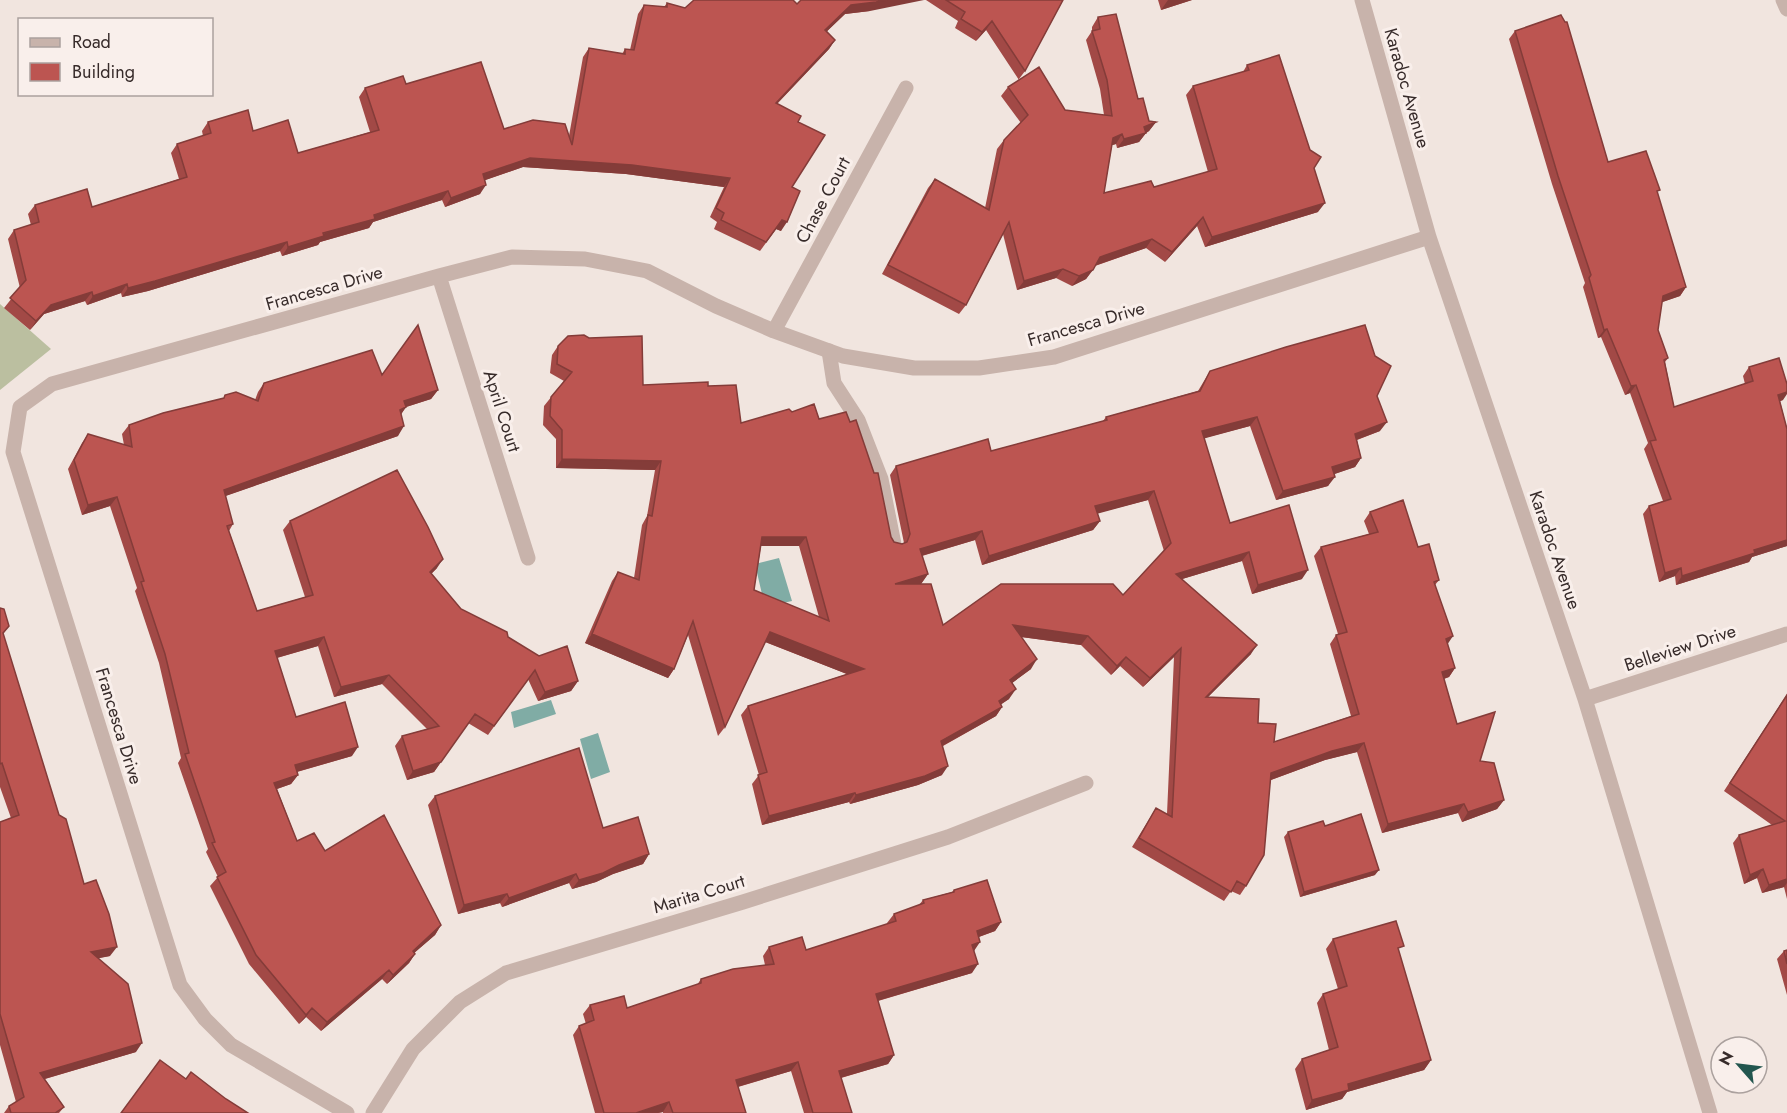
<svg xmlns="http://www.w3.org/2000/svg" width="1787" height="1113" font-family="Jost,sans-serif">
<rect width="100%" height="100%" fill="#f1e5df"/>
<path fill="#bbbfa0" d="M0,304L51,349L0,390Z"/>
<path fill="#80aca5" d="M779,558L792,601L765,607L755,564Z
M551,700L556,714L514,728L511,712Z
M598,733L610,772L591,779L580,739Z"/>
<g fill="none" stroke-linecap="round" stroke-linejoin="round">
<path stroke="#c8b3ab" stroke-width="15" d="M829,351L834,383L858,420L881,479L894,544"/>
<path stroke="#c8b3ab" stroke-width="15" d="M1362,0L1429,237L1585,699L1710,1113
M1783,0L1787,9
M439,276L528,558
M774,331L906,88
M1585,699L1787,634
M347,1113L231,1045L205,1019L180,985L13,452L20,407L52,384L439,276L512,257L585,259L647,271L716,306L774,331L843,356L914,368H979L1054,357L1429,237
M373,1113L413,1049L460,1002L506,973L743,902L948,837L1086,783"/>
</g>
<path fill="#a24946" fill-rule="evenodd" d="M926,0H1063L1025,71L1019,79L1065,110L1104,115L1100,89L1086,40L1092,31V27L1098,17L1138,99L1149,121L1156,122L1149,131L1146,133L1139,142L1117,148L1116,144L1112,145L1104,193L1154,187L1208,172L1186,95L1193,86L1243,72L1247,65L1314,168L1318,212L1205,247L1197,226L1165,262L1146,248L1095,266L1086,279L1072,286L1056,278L1017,290L1003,234L966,305L959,314L882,274L928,188L935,179L985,208L997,149L1004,140L1021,123L1001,96L1008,87L1019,80L986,30L976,41L955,28L958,21Z
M1158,0H1192L1161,10Z
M667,3L685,8L797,4L870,11L845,14L827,31L835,40L829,49L777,104L798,122L792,187L781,231L776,229L760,251L714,229L717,222L710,217L724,187L626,174L523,167L485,180L480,194L445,207L442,200L373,222L369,228L320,242L318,245L282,256L280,251L148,291L122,297L121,293L87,305L85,301L44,314L30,330L4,308L20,288L8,239L14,230L31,225L28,214L35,205L92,207L179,179L171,153L177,144L203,136L202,131L208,122L253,131L298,153L370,132L359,97L365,88L406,84L504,129L569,136L583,57L589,48L622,54L625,49L630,50L638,14L644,5L664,7Z
M1515,31L1608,162L1657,193L1686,287L1680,296L1662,302L1658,330L1668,358L1665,362L1674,407L1745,384L1743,376L1749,367L1783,400L1780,401L1787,429V546L1752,557L1749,562L1676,585L1675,576L1659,582L1643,514L1649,506L1663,501L1644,449L1648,443L1630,393L1625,395L1601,337L1598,338L1583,287L1585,283L1552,184L1509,39Z
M558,346L643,385L708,386L741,423L792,412L819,419L894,542L902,544L904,543L890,475L896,466L991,451L1103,421L1106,417L1198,391L1210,371L1377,396L1380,431L1357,440L1361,458L1355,467L1334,474L1328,486L1276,500L1250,426L1204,438L1230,523L1302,579L1252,594L1242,561L1182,579L1251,654L1208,697L1258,723L1274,742L1351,716L1330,644L1336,635L1338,634L1314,556L1321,547L1369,534L1364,521L1370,512L1418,547L1439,580L1435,585L1447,644L1455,668L1449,677L1444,679L1457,724L1504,800L1497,809L1462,822L1458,813L1382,833L1357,752L1325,760L1271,780L1246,886L1240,895L1231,891L1224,901L1132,847L1156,808L1167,814L1174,657L1143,687L1120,666L1111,675L1081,645L1021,637L1031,669L1012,683L1009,699L1001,704L1002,707L996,716L943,746L942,775L918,785L850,804L849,802L762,825L752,784L759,775L741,715L748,706L847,674L765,642L725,727L718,736L688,635L674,669L668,678L585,643L612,581L618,572L634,578L642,525L647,516L655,470L556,468V439L543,425L544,406L564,381L550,373L552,355ZM1148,500L1164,551L1123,595L943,625L918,584H921L928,574L922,556L975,540L982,565L1093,530L1100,521L1097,513ZM761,546H799L819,617L754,590Z
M382,375L438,390L431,399L406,407L401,414L398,436L225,496L233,524L229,531L257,611L305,597L283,530L290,521L437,568L431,574L461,609L508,637L578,681L571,691L538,701L528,679L488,735L468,723L434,772L407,780L395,746L402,736L427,729L382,684L334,697L318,646L277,658L296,717L352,756L297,772L298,775L291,784L277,789L297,841L325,851L441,925L435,935L414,953L415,954L409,963L387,984L382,979L321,1031L306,1017L299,1024L249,964L210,886L218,877L206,852L208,849L178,763L181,758L159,663L135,591L137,588L110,506L82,515L68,469L82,443L88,434L124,445L122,434L129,425L224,398L255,400L258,392L264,383Z
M0,608L9,626L3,634L59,815L110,956L98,958L136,1052L45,1079L64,1107L59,1113H4L9,1106L16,1102L0,1045V822L11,818L0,787Z
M1787,694V899L1784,887L1762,893L1757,878L1744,884L1733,843L1739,835L1772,825L1724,791Z
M435,796L603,828L649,854L643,864L613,874L596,882L572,889L569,883L502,907L500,903L458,914L428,805Z
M1325,826L1375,875L1300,897L1284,837L1288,832Z
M954,890L1001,922L995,931L979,937L974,951L972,973L878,1001L894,1055L888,1064L841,1078L852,1113H804L791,1071L738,1087L746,1113H663V1112L658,1113H595L573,1035L579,1026L586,1024L583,1014L590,1005L627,1008L697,985L701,979L765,965L763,956L769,947L806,950L888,924L887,923L894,914L919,905L923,900L952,892Z
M1333,939L1399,952L1431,1060L1424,1070L1347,1092L1342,1099L1306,1110L1295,1069L1302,1059L1329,1050L1317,1003L1323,994L1338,989L1326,949Z
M1787,950V995L1777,959L1784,951Z"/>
<path fill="#843c39" d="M887,0H924L870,11L845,14L819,39L825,30L851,5Z
M1168,0H1192L1161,10Z
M992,21L986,30L976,41L982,32Z
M835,40L829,49L769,112L776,103Z
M1156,122L1149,131L1146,133L1139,142L1117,148L1124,139L1144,127Z
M1122,134L1116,144L1106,147L1113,138Z
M530,158L632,165L730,178L724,187L626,174L523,167L477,183L483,174Z
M486,185L480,194L445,207L451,198Z
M448,191L442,200L373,222L369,228L320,242L318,245L282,256L288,247L374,215Z
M1325,203L1318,212L1205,247L1212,237Z
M1203,217L1197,226L1165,262L1172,252Z
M782,220L787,222L781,231L776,229L760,251Z
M1152,239L1146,248L1094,266L1100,257Z
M287,242L280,251L148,291L122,297L128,288Z
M1063,269L1056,278L1017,290L1024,281Z
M1093,270L1086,279L1072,286L1079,276Z
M127,284L121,293L87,305L93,296Z
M1686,287L1680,296L1657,304L1663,296Z
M92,292L85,301L44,314L30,330L36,321L51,305Z
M1607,329L1601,337L1598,338L1604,330Z
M1636,385L1630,393L1625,395L1631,386Z
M438,390L431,399L406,407L400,416L394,419L404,401Z
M1787,392V394L1783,400L1772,404L1778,395Z
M1257,417L1250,426L1195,441L1202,431Z
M1387,422L1380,431L1348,443L1355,434Z
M404,426L398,436L217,499L224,490Z
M1361,458L1355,467L1326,477L1332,467Z
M562,459L661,461L655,470L556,468Z
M1335,477L1328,486L1276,500L1283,491Z
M1154,491L1148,500L1089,516L1095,506Z
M117,497L110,506L82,515L88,505Z
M1100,521L1093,530L982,565L989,556Z
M982,531L975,540L914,558L920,549Z
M762,537H806L799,546H756Z
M1787,540V546L1752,557L1749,562L1676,585L1682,576L1754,550Z
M1249,552L1242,561L1169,583L1176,574Z
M443,559L437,568L424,581L430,572Z
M1681,568L1675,576L1659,582L1665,573Z
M1308,570L1302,579L1252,594L1258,585Z
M928,574L921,584L888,594L895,584Z
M1013,625L1088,636L1081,645L1007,635Z
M770,632L864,669L857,678L763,641Z
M592,634L674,669L668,678L585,643Z
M1453,636L1447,645L1446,639Z
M324,637L318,646L269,660L275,651Z
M1257,645L1251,654L1199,706L1206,697Z
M1181,648L1174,657L1143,687L1150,678Z
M1126,657L1120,666L1111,675L1117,666Z
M1037,659L1031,669L1004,689L1010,680Z
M1455,668L1449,677L1436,681L1442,672Z
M389,675L382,684L334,697L341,687Z
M578,681L571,691L538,701L545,692Z
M1016,689L1009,699L993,710L999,701Z
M1002,707L996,716L935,750L941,741Z
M1364,743L1357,752L1325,760L1265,782L1271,773L1332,751Z
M358,747L352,756L289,774L295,765Z
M441,762L434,772L407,780L413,771Z
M948,766L942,775L918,785L850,804L856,795Z
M298,775L291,784L268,792L274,783Z
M855,793L849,802L762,825L769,816Z
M1504,800L1497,809L1462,822L1468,812Z
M1464,804L1458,813L1382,833L1388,824Z
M649,854L643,864L613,874L596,882L572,889L579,880Z
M1763,869L1757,878L1744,884L1750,875Z
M1379,870L1375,875L1300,897L1304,892Z
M576,874L569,883L502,907L509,898Z
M1787,879V883L1784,887L1762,893L1769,885Z
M507,894L500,903L458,914L464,905Z
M1001,922L995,931L970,940L977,931Z
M441,925L435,935L406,960L413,951Z
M980,942L974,951L972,945Z
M117,947L110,956L85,961L91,952Z
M415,954L409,963L387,984L393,975Z
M978,964L972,973L870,1003L876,994Z
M389,970L382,979L321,1031L327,1022Z
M312,1008L306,1017L299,1024L306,1015Z
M142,1043L136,1052L34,1082L40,1073Z
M894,1055L888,1064L833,1080L839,1071Z
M1431,1060L1424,1070L1347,1092L1342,1099L1306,1110L1312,1100L1348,1084Z
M798,1062L791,1071L730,1089L736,1080Z
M669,1102L663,1112L658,1113H636Z"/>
<path fill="#bc5551" stroke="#843c39" stroke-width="1.5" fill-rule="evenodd" d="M694,0H793L797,4L801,0H887L876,2L851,5L825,30L835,40L776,103L801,116L798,122L825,135L792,187L800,191L787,222L782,220L766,242L721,220L724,213L716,208L730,178L632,165L530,158L483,174L486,185L451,198L448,191L374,215L375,219L323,233L324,236L288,247L287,242L155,281L128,288L127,284L93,296L92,292L51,305L36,321L10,298L26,280L14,230L39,222L35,205L87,189L92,207L187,177L177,144L211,133L208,122L248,110L253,131L288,120L298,153L379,130L365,88L403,76L406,84L481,62L504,129L533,120L565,124L572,145L589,48L625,54V49L634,50L644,5L667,7V3L685,8Z
M946,0H1063L1025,71L992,21L982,32L961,19L965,12Z
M1116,14L1138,99L1143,98L1149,121L1156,122L1144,127L1146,133L1124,139L1122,134L1113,138L1104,193L1151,181L1154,187L1217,169L1193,86L1249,70L1247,65L1279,55L1310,150L1321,157L1314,168L1325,203L1212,237L1203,217L1172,252L1152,239L1100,257L1093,270L1079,276L1063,269L1024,281L1009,222L966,305L888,265L935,179L989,210L1004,140L1028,115L1008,87L1039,67L1065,110L1112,116L1107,80L1092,31L1100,29L1098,17Z
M1561,15L1565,22H1567L1608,162L1646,151L1660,190L1657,191L1686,287L1663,296L1658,330L1668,358L1664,360L1674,407L1753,381L1749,367L1779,358L1787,384V392L1778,395L1787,429V540L1754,550L1755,553L1682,576L1681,568L1665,573L1649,506L1671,499L1650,441L1656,440L1636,385L1631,386L1607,329L1604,330L1589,278L1591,275L1558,176L1515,31Z
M418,325L438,390L404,401L406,407L400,410L404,426L224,490L233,524L227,526L257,611L313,595L290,521L397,470L428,527L443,559L430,572L461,609L507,632L508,637L539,656L567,646L578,681L545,692L535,670L494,726L475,714L441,762L413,771L402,736L439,726L389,675L341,687L324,637L275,651L296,717L345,702L358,747L295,765L298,775L274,783L297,841L314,833L325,851L384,815L441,925L413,951L415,954L393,975L389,970L327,1022L312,1008L306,1015L256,955L217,877L226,872L212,843L215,842L185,754L189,753L165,654L141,582L144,581L117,497L88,505L74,460L88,434L132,447L129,425L163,413L224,398L225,395L236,392L258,401L264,383L372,350L382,375Z
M1365,325L1375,356L1391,366L1377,396L1387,422L1355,434L1361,458L1332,467L1335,477L1283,491L1257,417L1202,431L1230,523L1289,505L1308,570L1258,585L1249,552L1176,574L1257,645L1206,697L1259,699L1258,723L1276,724L1274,742L1359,714L1336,635L1347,632L1321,547L1378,532L1370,512L1403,500L1418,547L1429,544L1439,580L1434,582L1453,636L1446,639L1455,668L1442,672L1457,724L1495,712L1480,761L1494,763L1504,800L1468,812L1464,804L1388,824L1364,743L1332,751L1271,773L1264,855L1246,886L1237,881L1231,892L1139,838L1156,808L1172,817L1181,648L1150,678L1126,657L1117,666L1088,636L1013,625L1037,659L1010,680L1016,689L999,701L1002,707L941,741L948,766L925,776L856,795L855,793L769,816L758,775L767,772L748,706L864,669L770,632L725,727L693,621L674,669L592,634L618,572L639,580L648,515L652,516L661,461L562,459V430L550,416L551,397L572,372L557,364L558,346L568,336L584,335L589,338L642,336L643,385L708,382V386L736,385L741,423L789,409L792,412L814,404L819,419L846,412L850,422L856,420L874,473H878L891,537L894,542L902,544L907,542L910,534L896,466L988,439L991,451L1107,420L1106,417L1200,391L1210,371L1286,347ZM1154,491L1171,543L1123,595L1113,584H1001L943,625L931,584H895L928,574L920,549L982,531L989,556L1100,521L1095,506ZM762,537H806L829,621L754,590Z
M0,608L4,609L9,626L3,633L59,815L66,819L84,884L96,880L109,914L117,947L91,952L128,984L142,1043L40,1073L64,1107L55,1113H11L9,1106L24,1097L0,1014V822L19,815L2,763L0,764Z
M1787,695V879L1769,885L1763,869L1750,875L1739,835L1785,821L1730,783Z
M579,748L603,828L638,817L649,854L619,865L603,873L579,880L576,874L509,898L507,894L464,905L435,796Z
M1361,814L1379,870L1304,892L1288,832L1323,821L1325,826Z
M987,880L1001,922L977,931L980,942L972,945L978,964L876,994L894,1055L839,1071L852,1113H813L798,1062L736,1080L746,1113H673L669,1102L636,1113H604L579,1026L594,1020L590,1005L624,996L627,1008L701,983V979L733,969L774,964L769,947L802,937L806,950L896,921L894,914L924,903L923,900L954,892V890Z
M1396,921L1404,946L1398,948L1431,1060L1348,1084L1349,1090L1312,1100L1302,1059L1338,1047L1323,994L1347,986L1333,939Z
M1787,950V964L1784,951Z
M160,1060L186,1079L191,1072L226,1099L248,1113H121Z"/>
<g text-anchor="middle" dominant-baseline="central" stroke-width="6" stroke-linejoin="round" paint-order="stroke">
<g font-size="18" fill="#372b2a" stroke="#f9efeb">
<text transform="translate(1407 88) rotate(74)">Karadoc Avenue</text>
<text transform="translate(823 200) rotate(-62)">Chase Court</text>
<text transform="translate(324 288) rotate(-16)">Francesca Drive</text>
<text transform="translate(1086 324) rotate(-16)">Francesca Drive</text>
<text transform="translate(502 411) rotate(72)">April Court</text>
<text transform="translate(1555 550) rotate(71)">Karadoc Avenue</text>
<text transform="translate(1680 648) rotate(-18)">Belleview Drive</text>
<text transform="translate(119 726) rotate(73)">Francesca Drive</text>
<text transform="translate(699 894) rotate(-17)">Marita Court</text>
</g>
</g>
<rect x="18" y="18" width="195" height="78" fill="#f9efeb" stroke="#aba19e" stroke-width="1.5"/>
<rect x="30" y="38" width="30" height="9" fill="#c8b3ab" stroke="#aba19e" stroke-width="1.5"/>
<text x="72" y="48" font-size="18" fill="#372b2a">Road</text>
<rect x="30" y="63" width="30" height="18" fill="#bc5551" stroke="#aba19e" stroke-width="1.5"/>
<text x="72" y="78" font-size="18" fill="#372b2a">Building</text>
<g transform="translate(1739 1065) rotate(298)"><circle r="28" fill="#f9efeb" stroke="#aba19e" stroke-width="1.5"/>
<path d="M0-4.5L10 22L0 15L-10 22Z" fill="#22554e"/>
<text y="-9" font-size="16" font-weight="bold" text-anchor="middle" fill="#372b2a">N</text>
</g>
</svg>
